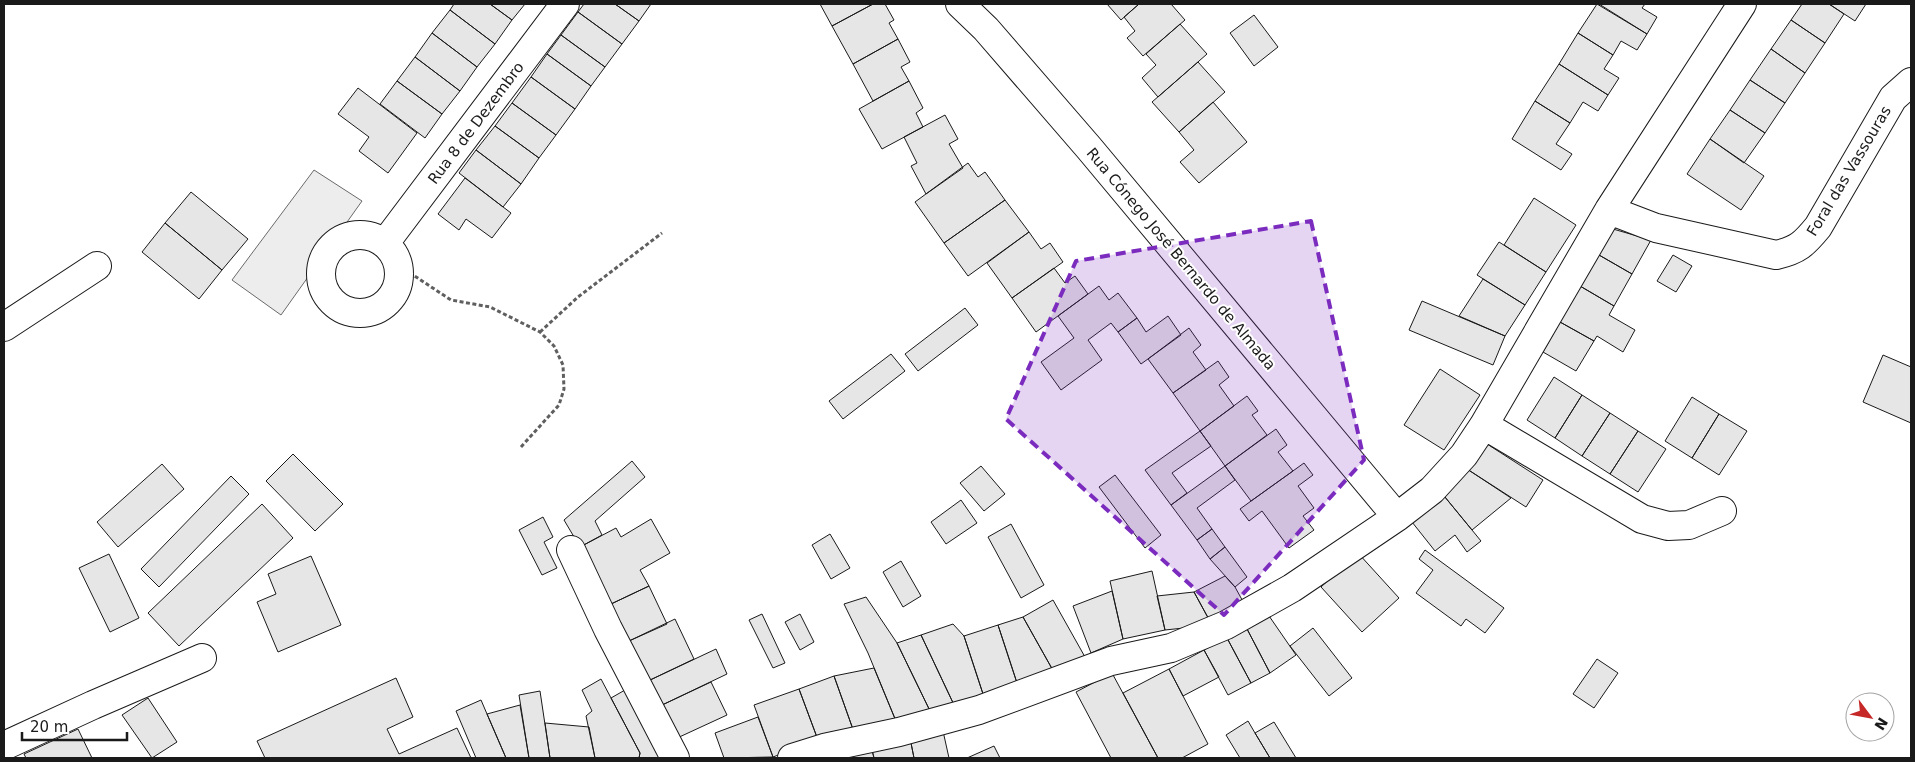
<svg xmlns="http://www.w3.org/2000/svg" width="1915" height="762" font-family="'DejaVu Sans',sans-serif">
<rect width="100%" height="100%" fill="#fff"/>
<path fill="#ededed" stroke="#6a6a6a" d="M314,170L362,201L281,315L232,280Z"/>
<path fill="#e6e6e6" stroke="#1a1a1a" d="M454,4H490L512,20L495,44L450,10Z
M490,4H525L512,20Z
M584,4H615L639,21L622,44L578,12Z
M615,4H651L639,21Z
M820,4H873L832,26Z
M873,4H885L894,20L889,23L898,39L853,64L832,26Z
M1107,4H1139L1121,20Z
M1139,4H1171L1185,20L1143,56L1127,38L1135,31L1124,17Z
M1597,4L1647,34L1637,50L1621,41L1613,55L1578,33Z
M1599,4H1645L1642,8L1657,17L1647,34Z
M1802,4H1829L1844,14L1825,43L1791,20Z
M1829,4H1866L1855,21Z
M450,10L495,44L477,67L432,33Z
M578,12L622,44L605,67L561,35Z
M1254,15L1278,47L1254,66L1230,33Z
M1791,20L1825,43L1805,73L1771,49Z
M1180,24L1207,54L1158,97L1142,78L1156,65L1146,54Z
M432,33L477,67L460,91L415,57Z
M1578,33L1613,55L1604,69L1619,78L1608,95L1559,64Z
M561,35L605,67L591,86L547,54Z
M898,39L910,62L901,67L909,81L873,101L853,64Z
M1771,49L1805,73L1785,103L1750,80Z
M547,54L591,86L575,109L531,77Z
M415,57L460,91L442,114L397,81Z
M1198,62L1225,92L1179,132L1152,102Z
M1559,64L1608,95L1598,111L1583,102L1570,123L1535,101Z
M531,77L575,109L556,135L512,103Z
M1750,80L1785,103L1765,133L1730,110Z
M397,81L442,114L425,138L380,104Z
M909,81L923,108L916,113L923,127L882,149L859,109Z
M358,88L417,133L388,173L359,151L369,137L338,114Z
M1535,101L1570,123L1556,144L1572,154L1561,170L1512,139Z
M1213,102L1247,142L1199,183L1180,162L1194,150L1179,132Z
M512,103L556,135L539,158L495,126Z
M1730,110L1765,133L1744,163L1710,139Z
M945,115L958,139L949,144L963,168L926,194L911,166L917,163L904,137Z
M495,126L539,158L521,184L476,150Z
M1710,139L1764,176L1741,210L1687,174Z
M476,150L521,184L503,207L459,173Z
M968,163L978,177L985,172L1005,200L944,243L915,202Z
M465,178L511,213L492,238L466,219L459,230L438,214Z
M191,192L248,239L222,270L165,223Z
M1534,198L1576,225L1546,272L1504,245Z
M1005,200L1029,232L968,276L944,243Z
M165,223L222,270L199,299L142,252Z
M1613,229L1651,240L1632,274L1599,255Z
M1029,232L1041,249L1050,243L1063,262L1012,298L987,263Z
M1499,242L1546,272L1525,305L1477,275Z
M1599,255L1632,274L1614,306L1580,286Z
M1673,255L1692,266L1676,292L1657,281Z
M1054,268L1065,283L1075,276L1088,294L1036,332L1012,298Z
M1483,279L1525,305L1505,336L1459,316Z
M1099,286L1109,300L1118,293L1137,318L1118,332L1111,323L1088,340L1102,360L1061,390L1041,362L1074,338L1058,316Z
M1580,286L1614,306L1609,315L1635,330L1623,352L1597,336L1594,341L1560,322Z
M1422,301L1505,336L1493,365L1409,330Z
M965,308L978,325L918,371L905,354Z
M1168,316L1181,335L1141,364L1118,332L1137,318L1146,332Z
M1560,322L1594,341L1576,371L1543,352Z
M1189,328L1201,345L1193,352L1206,370L1173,393L1148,359Z
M891,354L905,371L843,419L829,401Z
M1883,355L1911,367V423L1863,402Z
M1218,361L1229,377L1219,385L1234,406L1200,431L1173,393Z
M1440,369L1480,395L1444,450L1404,425Z
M1554,377L1582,395L1555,438L1527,420Z
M1582,395L1610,413L1582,456L1555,438Z
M1247,396L1258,411L1252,415L1267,435L1225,466L1200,431Z
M1692,397L1719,414L1692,458L1665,441Z
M1610,413L1638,431L1610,474L1582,456Z
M1719,414L1747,431L1719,475L1692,458Z
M1276,429L1287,445L1278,452L1293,471L1251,501L1225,466Z
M1200,431L1211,446L1172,473L1187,493L1171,505L1145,470Z
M1638,431L1666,449L1638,492L1610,474Z
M1484,442L1543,480L1526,507L1467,469Z
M293,454L343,504L315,531L266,481Z
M632,461L645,477L595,521L602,535L580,547L564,520Z
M1304,463L1313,475L1298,486L1314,508L1303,516L1314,530L1289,548L1262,511L1249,521L1240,509Z
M162,464L184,489L118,547L97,522Z
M981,466L1005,494L984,511L960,483Z
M1225,466L1235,480L1197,508L1212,529L1197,540L1171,505Z
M1467,469L1511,498L1472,530L1440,491Z
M1115,475L1161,535L1145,548L1099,487Z
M231,476L249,494L159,587L141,569Z
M1440,491L1481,541L1467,552L1455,535L1435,551L1408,517Z
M961,500L977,523L946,544L931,522Z
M262,504L293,538L179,646L148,613Z
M543,517L553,537L544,542L557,568L542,575L519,530Z
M651,519L670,553L640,570L649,586L611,604L580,547L616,528L621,537Z
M1011,524L1044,585L1021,598L988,537Z
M1212,529L1225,547L1210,559L1197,540Z
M830,534L850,568L831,579L812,545Z
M1225,547L1247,577L1235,587L1210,559Z
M1425,550L1504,608L1485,633L1466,619L1461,626L1416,593L1433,570L1419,559Z
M1358,553L1399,598L1362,632L1321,587Z
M109,554L139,618L110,632L79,568Z
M311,556L341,625L278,652L257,602L276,594L268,574Z
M901,561L921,596L903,607L883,572Z
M1152,571L1165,630L1123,639L1110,581Z
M1225,576L1235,587L1246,607L1212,625L1194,592Z
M649,586L667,624L629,641L611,604Z
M1112,591L1123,639L1091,653L1073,606Z
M1194,592L1212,625L1165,630L1157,596Z
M866,597L897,643L932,715L898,726L868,653L844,604Z
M1053,600L1085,657L1055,674L1023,617Z
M1267,613L1296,655L1270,673L1246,627Z
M762,614L785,663L773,668L749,620Z
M800,614L814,642L800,650L785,622Z
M1023,617L1055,674L1018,686L998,625Z
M675,619L694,659L648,681L629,641Z
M953,624L964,636L984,697L955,707L921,635Z
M998,625L1018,686L984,697L964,636Z
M1246,627L1270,673L1251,683L1227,638Z
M1313,628L1352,678L1329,696L1290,646Z
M921,635L955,707L932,715L897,643Z
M1227,638L1251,683L1228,695L1204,650Z
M716,649L727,674L660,706L648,681Z
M1204,650L1219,677L1183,696L1169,669Z
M1597,659L1618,673L1594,708L1573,694Z
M874,668L898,726L855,735L834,676Z
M1169,669L1208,744L1182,758H1158L1123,693Z
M1112,673L1158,758H1111L1076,692Z
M834,676L855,735L818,740L799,689Z
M396,678L413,717L387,729L399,754L457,728L471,758H265L257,741Z
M601,679L640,753L639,758H595L586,716L592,711L582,690Z
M711,682L727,715L675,739L660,706Z
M632,686L665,758H639L640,753L611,698Z
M799,689L818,740L773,757L754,705Z
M540,691L550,758H529L519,695Z
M148,698L177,742L152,758L122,715Z
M481,700L487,714L506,758H476L456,711Z
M520,705L529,758H506L487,714Z
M758,717L773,757L724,758L715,733Z
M1248,721L1255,733L1270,758H1240L1226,735Z
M1274,722L1296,758H1270L1255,733Z
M545,723L589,727L595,758H550Z
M78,729L92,758H26L24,754Z
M943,731L949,758H914L910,738Z
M910,738L914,758H874L871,746Z
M871,746L874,758H826Z
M994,746L1000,758H967Z"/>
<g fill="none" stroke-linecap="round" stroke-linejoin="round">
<g stroke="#1a1a1a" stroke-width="30">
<path id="minor" d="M960,4L986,29L1089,148L1397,517
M1609,210L1656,228L1776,255C1798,250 1804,244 1818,227L1893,98L1911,82
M321 274a39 39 0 1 1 78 0a39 39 0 1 1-78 0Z
M385,243L565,4
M4,327L97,266
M1484,425L1642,519L1668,526L1689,525L1722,511
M571,550L608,629L675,758
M4,746L93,705L202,658
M792,758L824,748L899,732L979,710L1111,661L1171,648L1226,625L1292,588L1397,517L1432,490L1464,455L1484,425L1609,210L1742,4"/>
</g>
<path stroke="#5f5f5f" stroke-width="3" stroke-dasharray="4 2.5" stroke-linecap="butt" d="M404,269L451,300L490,307L540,332L554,346L563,365L564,389L559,405L520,448
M540,332L578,297L662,233"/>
<use href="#minor" stroke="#fff" stroke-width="28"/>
</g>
<path fill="#7b2cbf" fill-opacity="0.2" stroke="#7b2cbf" stroke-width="4" stroke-dasharray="10 6" stroke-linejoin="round" d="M1311,221L1364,460L1224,615L1006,419L1076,261Z"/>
<g text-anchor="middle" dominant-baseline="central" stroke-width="4" stroke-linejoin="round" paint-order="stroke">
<g font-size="15" fill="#1a1a1a" stroke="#fff">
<text transform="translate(476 123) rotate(-53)">Rua 8 de Dezembro</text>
<text transform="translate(1849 171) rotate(-59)">Foral das Vassouras</text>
<text transform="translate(1181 259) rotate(50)">Rua Cónego José Bernardo de Almada</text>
</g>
</g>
<rect width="1915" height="762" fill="none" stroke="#1a1a1a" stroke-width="10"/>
<g transform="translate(1870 717) rotate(122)"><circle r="24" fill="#ffffff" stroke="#a3a3a3"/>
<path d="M0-4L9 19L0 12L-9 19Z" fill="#c62828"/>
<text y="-8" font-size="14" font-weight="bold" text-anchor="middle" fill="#1a1a1a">N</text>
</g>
<path d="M22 732v8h105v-8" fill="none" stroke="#1a1a1a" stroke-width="2.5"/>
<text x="30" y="732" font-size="15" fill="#1a1a1a" stroke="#ffffff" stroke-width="4" paint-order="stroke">20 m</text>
</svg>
